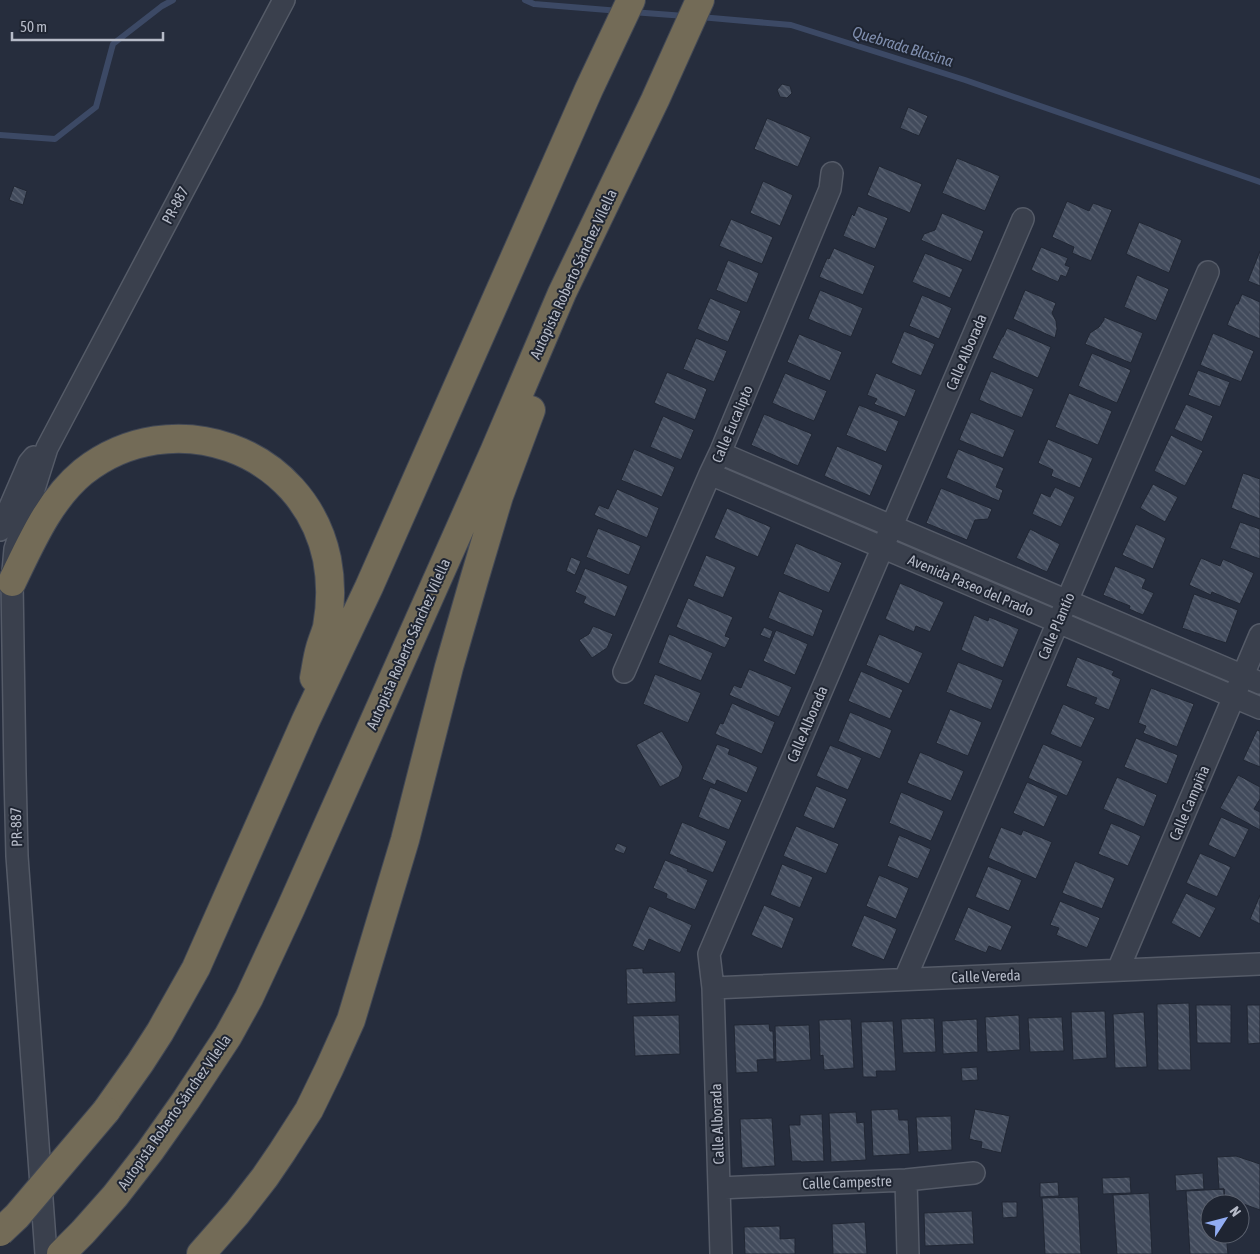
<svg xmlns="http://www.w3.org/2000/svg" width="1260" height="1254" font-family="'Asap Condensed',sans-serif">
<defs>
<pattern id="building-back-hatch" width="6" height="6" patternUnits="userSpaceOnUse" patternTransform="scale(1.25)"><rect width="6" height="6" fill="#424b5c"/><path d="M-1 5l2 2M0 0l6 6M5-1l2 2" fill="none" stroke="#5b6372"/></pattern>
</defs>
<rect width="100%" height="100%" fill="#262d3d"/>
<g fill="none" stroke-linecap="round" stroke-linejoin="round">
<path stroke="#3c4965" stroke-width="6" d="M525,0L534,4L620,11
M632,12L685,16
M700,17L791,25L965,80L1260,182
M0,135L55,139L96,107L113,44L162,6L173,0"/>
</g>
<path fill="url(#building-back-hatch)" stroke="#212734" d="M782,84L790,86L792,93L787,98L780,97L777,90Z
M908,107L928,116L919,136L900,128Z
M767,118L811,137L798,167L754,149Z
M957,158L1000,176L985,211L942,193Z
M879,166L922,184L910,213L867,195Z
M763,181L793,195L780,226L750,213Z
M14,186L27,191L23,205L9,200Z
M1067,201L1089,211L1093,203L1112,210L1091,261L1072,253L1074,247L1052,237Z
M858,206L888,218L875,249L843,236L852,214L854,216Z
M942,213L984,231L971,262L921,240L924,234L935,230Z
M731,219L773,237L762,264L719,246Z
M1139,222L1182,240L1169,273L1126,254Z
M1041,247L1068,258L1065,265L1070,267L1066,277L1061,275L1058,282L1031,270Z
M834,248L875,266L863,295L819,277L827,258L829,259Z
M1260,251V286L1248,281Z
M925,253L963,269L950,298L912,282Z
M728,260L759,273L747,303L716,290Z
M1137,275L1169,289L1156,321L1124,307Z
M820,290L863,308L851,337L808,319Z
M1025,290L1056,303L1052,313L1056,321L1057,329L1055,338L1013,319Z
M1242,294L1260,302V339L1227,325L1236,304H1238Z
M922,295L952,308L939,339L909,326Z
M710,298L741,311L728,342L697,329Z
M1104,317L1143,333L1131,363L1085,344L1090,333L1099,327L1104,320Z
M1007,328L1051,347L1038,378L992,358L1002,337H1003Z
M904,331L935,344L921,376L891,363Z
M1213,333L1254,351L1241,382L1200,365Z
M799,334L842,352L830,381L787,362Z
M696,338L727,351L714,382L683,369Z
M1092,353L1131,370L1117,403L1078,386Z
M1198,370L1230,382L1220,407L1188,395Z
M991,371L1034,389L1022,418L979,400Z
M667,372L707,389L695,420L654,403Z
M785,373L827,391L814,421L772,403Z
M876,373L916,390L905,417L874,404L877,399L867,395Z
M1069,393L1112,411L1098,445L1055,427Z
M1186,404L1213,416L1202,442L1174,429Z
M859,405L899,421L886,452L846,435Z
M971,412L1015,430L1003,458L959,440Z
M764,414L812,434L798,466L751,445Z
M663,416L694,430L681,460L650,447Z
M1171,435L1203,451L1185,486L1154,471Z
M1048,439L1093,458L1080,488L1051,476L1053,470L1038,463Z
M837,446L883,465L870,496L824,476Z
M634,449L675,467L662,497L621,480Z
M958,449L1004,468L996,487L1003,490L999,501L946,478Z
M1243,473L1260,479V519L1231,508Z
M1153,484L1178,497L1165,522L1140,508Z
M1055,487L1075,497L1061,527L1032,514L1041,493L1050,497Z
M941,488L992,509L988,519L975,520L967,540L926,523Z
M617,489L659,508L647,538L594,515L599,505L608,509Z
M727,508L771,527L758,557L714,538Z
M1240,522L1260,529V559L1230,548Z
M1136,524L1166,538L1153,569L1122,555Z
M598,528L641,546L629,575L586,557Z
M1030,529L1060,544L1047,572L1016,558Z
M796,543L842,563L829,593L783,574Z
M706,555L736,567L723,598L693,586Z
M571,557L581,561L575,575L566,571Z
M1201,558L1220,566L1223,559L1254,573L1240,604L1212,592L1211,595L1189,585Z
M1115,566L1146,579L1142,588L1154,593L1143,615L1129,609L1130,606L1103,595Z
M585,568L628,586L615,617L583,603L586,597L575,592Z
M900,583L944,602L930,632L916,626L914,632L885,619Z
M779,591L823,610L813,637L768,618Z
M1194,594L1238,610L1226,643L1182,628Z
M688,598L733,617L725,636L730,638L725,648L676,627Z
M974,615L988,621L989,617L1019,629L1003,668L961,650Z
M593,626L613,634L607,648L592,658L579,640L589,634Z
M764,627L773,631L770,639L760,635Z
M776,630L808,644L795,675L763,661Z
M669,634L713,653L701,681L658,663Z
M879,634L923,653L909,684L866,665Z
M1077,657L1114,671L1112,675L1121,679L1109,710L1094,704L1097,698L1066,686Z
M958,662L1003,680L991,710L946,692Z
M749,669L792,687L779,717L729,695L734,685L741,688Z
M861,671L903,690L890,719L848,701Z
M655,674L701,693L688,723L643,704Z
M1151,688L1194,704L1177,747L1143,733L1146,726L1138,723Z
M732,703L775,722L762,754L715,734L720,723L723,724Z
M1063,704L1095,718L1081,748L1050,734Z
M950,709L982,722L968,756L936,743Z
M850,712L892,730L880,759L838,741Z
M1257,730L1260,731V767L1243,760Z
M662,731L683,767L679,777L660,787L636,745Z
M1136,738L1178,755L1167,784L1124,767Z
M717,744L730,749L728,754L758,767L747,793L717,780L715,785L702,779Z
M1043,744L1083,761L1067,796L1028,778Z
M830,745L862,758L848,790L816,776Z
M920,752L964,771L951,801L907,783Z
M1238,775L1260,787V799L1254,809L1260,812V830L1220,808Z
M1117,777L1157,795L1144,827L1103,809Z
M1027,782L1058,796L1044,827L1013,813Z
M816,786L847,799L834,829L803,816Z
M710,787L742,800L729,830L698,817Z
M901,792L944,811L931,841L889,823Z
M1221,817L1249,829L1235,858L1208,845Z
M682,822L727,841L713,873L669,854Z
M1111,823L1141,836L1128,866L1098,854Z
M796,826L839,844L826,874L783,856Z
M1001,827L1021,835L1023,830L1052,842L1036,879L988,858Z
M899,835L931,849L918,879L887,866Z
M617,843L627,847L624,854L614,850Z
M1200,853L1231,867L1217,897L1186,883Z
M665,860L688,869L687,871L708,880L695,910L666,898L667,894L653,888Z
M1075,861L1115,878L1102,909L1062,893Z
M782,864L813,877L800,908L770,895Z
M988,866L1022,880L1009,911L975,897Z
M879,875L909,888L896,919L866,906Z
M1186,893L1216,908L1200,938L1171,923Z
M1260,895V924L1250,919Z
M1060,901L1100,918L1087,948L1056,935L1059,928L1050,925Z
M764,905L794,918L782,949L751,935Z
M649,906L692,925L680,953L649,939L644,951L632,946Z
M968,907L1012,926L1001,951L989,946L986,953L954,940Z
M864,915L897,929L884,960L851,946Z
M643,968V973L675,972L676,1002L627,1004L626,969Z
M1189,1003L1191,1070H1158L1157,1004Z
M1196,1005H1231V1043H1197Z
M1247,1005H1260V1043L1248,1044Z
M1105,1011L1107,1058L1073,1060L1071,1012Z
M1144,1012L1147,1067L1115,1068L1113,1014Z
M679,1015L680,1054L635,1056L633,1016Z
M1019,1015L1020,1050L987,1052L985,1017Z
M1062,1017L1064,1051L1030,1052L1028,1018Z
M934,1018L936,1052L903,1053L901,1019Z
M851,1019L854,1068L824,1070L823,1055L820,1056L819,1020Z
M977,1019L978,1052L943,1054L942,1021Z
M893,1021L896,1071H876L877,1077H863L861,1022Z
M769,1024L770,1031H773L774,1059L757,1060L758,1072L736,1073L734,1025Z
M809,1025L811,1060L776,1062L775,1026Z
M977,1067L978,1080L962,1081L961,1068Z
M898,1109L899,1120H908L910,1154L873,1156L871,1110Z
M975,1109L1010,1116L1001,1153L981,1148L982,1142L969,1139Z
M856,1112L857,1123L864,1122L866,1160L831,1162L829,1113Z
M822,1114L824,1161L801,1162V1161H792L789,1125H800V1115Z
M951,1116L952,1150L918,1152L916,1117Z
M772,1118L775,1166L742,1168L740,1119Z
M1236,1156L1260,1164V1210L1224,1197V1189H1219L1217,1157Z
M1203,1173L1204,1189L1176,1191L1175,1175Z
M1130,1177L1131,1193L1103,1194L1102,1178Z
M1058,1182L1059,1196L1040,1197V1183Z
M1224,1189L1225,1204H1210V1234H1226L1228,1254H1190L1186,1191Z
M1149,1193L1152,1254H1117L1113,1195Z
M1078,1197L1081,1254H1045L1042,1198Z
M1002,1202H1017V1217L1003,1218Z
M972,1211L974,1244L925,1246L924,1213Z
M865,1222L867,1254H833L832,1224Z
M780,1226V1239L795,1238V1254H745L744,1227Z"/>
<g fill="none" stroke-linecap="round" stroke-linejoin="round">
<g stroke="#555b68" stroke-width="24">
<path id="minor" d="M720,453L1260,683
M710,474L1260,708
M0,530L29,463L34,457
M624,672L710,474L720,453L830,189L832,173
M1118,970L1260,635
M905,979L1208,272
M713,988L1260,964
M906,1180L908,1254
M719,1188L906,1180L974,1173
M46,1254L17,856L15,774L12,582L15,549L47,448L284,0
M721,1254L713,988L709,954L1023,219"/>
</g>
<g stroke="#424855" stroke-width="30">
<path id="highway" d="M12,582C31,543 49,500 83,472C172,402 304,448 327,559C331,580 331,605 327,627C325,634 322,641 320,648C317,658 316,668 314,678
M106,1111L140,1063L160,1032L196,968L306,720L369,587L589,89L631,0
M61,1254L83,1232L115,1196L150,1151L186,1100L228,1036L249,998L290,910L494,452L562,293L655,100L700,0
M201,1254L237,1213L265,1177L282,1152L309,1110L329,1069L351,1020L405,840L449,667L474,580L499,496L531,410"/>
</g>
<use href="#minor" stroke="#3a404d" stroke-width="21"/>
<use href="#highway" stroke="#736b57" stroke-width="28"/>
<g stroke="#424855" stroke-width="30" stroke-linecap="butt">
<path id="highway-bridge" d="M0,1232L17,1216L106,1111"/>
</g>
<use href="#highway-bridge" stroke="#736b57" stroke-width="28"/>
</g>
<g text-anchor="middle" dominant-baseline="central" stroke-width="4" stroke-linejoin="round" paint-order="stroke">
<g font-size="15" fill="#b6bbc8" stroke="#1f2532">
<text transform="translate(175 205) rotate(-62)">PR-887</text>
<text transform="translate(573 274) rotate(-65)">Autopista Roberto Sánchez Vilella</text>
<text transform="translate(966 352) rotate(-67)">Calle Alborada</text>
<text transform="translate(732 424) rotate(-67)">Calle Eucalipto</text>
<text transform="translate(971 585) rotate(23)">Avenida Paseo del Prado</text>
<text transform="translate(1056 626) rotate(-67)">Calle Plantío</text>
<text transform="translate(408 644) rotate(-66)">Autopista Roberto Sánchez Vilella</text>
<text transform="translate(807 724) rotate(-67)">Calle Alborada</text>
<text transform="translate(1189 803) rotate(-67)">Calle Campiña</text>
<text transform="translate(16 827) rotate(-92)">PR-887</text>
<text transform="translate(986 976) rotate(-2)">Calle Vereda</text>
<text transform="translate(174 1112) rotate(-55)">Autopista Roberto Sánchez Vilella</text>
<text transform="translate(717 1124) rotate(-92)">Calle Alborada</text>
<text transform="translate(847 1182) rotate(-2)">Calle Campestre</text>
</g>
<g font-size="16" font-style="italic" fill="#7f8eae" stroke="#1f2532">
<text transform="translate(903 46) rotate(17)">Quebrada Blasina</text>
</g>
</g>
<g transform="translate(1225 1219) rotate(54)"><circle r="24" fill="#1f2532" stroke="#5b616e"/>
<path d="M0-4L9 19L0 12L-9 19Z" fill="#91acf2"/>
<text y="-8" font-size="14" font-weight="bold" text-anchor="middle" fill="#b6bbc8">N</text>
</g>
<path d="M12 32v8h151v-8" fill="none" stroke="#b6bbc8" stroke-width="2.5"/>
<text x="20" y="32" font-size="15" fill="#b6bbc8" stroke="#1f2532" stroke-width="4" paint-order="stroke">50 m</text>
</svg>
